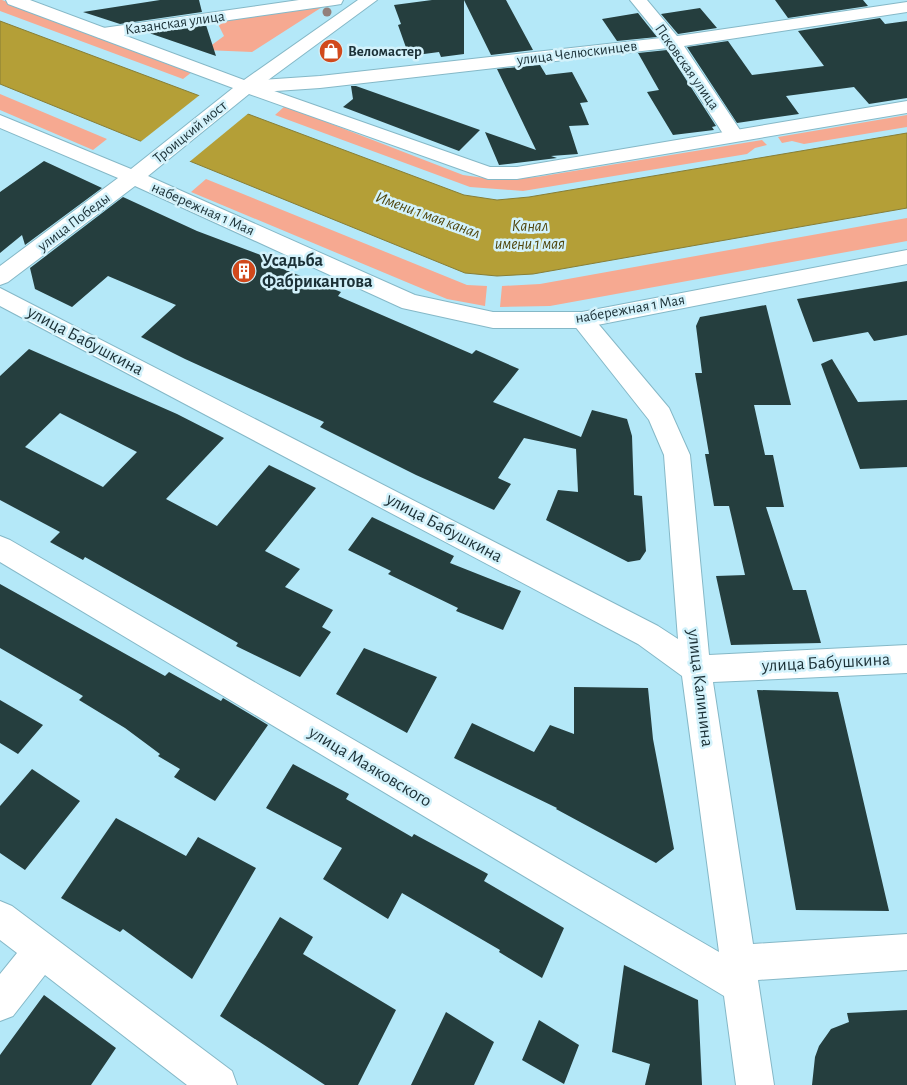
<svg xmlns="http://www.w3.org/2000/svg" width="907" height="1085" font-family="'Alegreya Sans',sans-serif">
<rect width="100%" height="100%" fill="#b4e8f8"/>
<path fill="#f6a991" d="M0,0H2L192,72L183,79L0,11Z
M330,2L252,52L205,50L224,36L216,20Z
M0,94L107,139L93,150L0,110Z
M285,106L463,175L498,180L537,177L762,140L767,145L755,148L747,154L523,191L470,187L275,115Z
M907,115V127L804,144L792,141L782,143L778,137Z
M206,179L467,285L487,286L485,306L447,299L191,192Z
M907,218V241L550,306L500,307L502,286L540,284Z"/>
<path fill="#b49f37" stroke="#867e37" d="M0,21L464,195L497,200L529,197L907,133V208L533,274L497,276L465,273L0,84Z"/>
<path fill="#b4e8f8" d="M201,94L250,112L188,163L139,143Z"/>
<path fill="#253e3e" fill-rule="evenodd" d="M160,0H199L202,12L120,24L83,12Z
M432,0H464V54L441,57L439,52L409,56L398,25L401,24L394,5Z
M464,0H506L533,50L491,55Z
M775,0H863L868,6L788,18Z
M700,8L717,28L678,34L661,14Z
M638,13L657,37L617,41L602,19Z
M880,18L885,24L907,21V98L869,104L854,87L786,96L799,114L737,123L687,47L728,41L752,75L824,66L798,31Z
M206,25L216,56L149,33Z
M667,50L716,126L712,127L714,130L673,135L647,92L659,90L638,53Z
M540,65L546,75L572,72L588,102L580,103L589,125L569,126L578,154L551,156L557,158L499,165L485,132L536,150L497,69Z
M351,86H356L480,130L459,151L343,107L353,99Z
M44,161L102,188L25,245L22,235L0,253V192Z
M123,197L197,231L282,263L278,267L341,292L338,296L472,354L476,350L519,369L493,402L581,437L592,410L627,419L632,436L634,495L642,496L646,551L640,560L628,562L546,520L558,490L578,492L576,449L524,438L498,478L511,484L494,510L416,475L320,427L324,422L185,359L141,337L176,305L108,276L72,307L35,289L30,268Z
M907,281V335L874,341L868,332L813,342L797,299Z
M766,305L791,405H754L765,455H773L784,507H766L793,590H806L821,643L731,645L716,576L745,575L729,506H714L705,454H709L695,373H702L696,326L700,317Z
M29,349L177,414L224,438L166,499L217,526L269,465L316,488L265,551L300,569L285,587L333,610L322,627L331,632L300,677L236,646L238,643L85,557L83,560L50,542L60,532L0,500V376ZM60,413L137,452L103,487L25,447Z
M832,359L858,402L907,400V467L860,469L821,364Z
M372,517L454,556L450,563L521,591L503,630L456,611L458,608L388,574L391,571L348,550Z
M0,584L165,676L169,672L221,701L223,698L268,725L215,801L174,777L180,769L158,756L160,754L125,728L79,700L83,696L0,648Z
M364,648L437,677L407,733L336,694Z
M574,687L648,688L653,739L674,849L656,863L556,809L557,808L454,758L472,723L534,752L550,725L574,734Z
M757,690L838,692L889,911L796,910Z
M0,700L43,725L18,754L0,743Z
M293,764L349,794L346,799L412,837L414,834L488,874L484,881L564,928L542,978L499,952L500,950L402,893L388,919L323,879L342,848L266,808Z
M32,769L80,801L25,870L0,853V806Z
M116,818L186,856L198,837L256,868L192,979L123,929L120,932L61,898Z
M280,917L313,937L303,954L396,1010L358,1085H325L220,1016Z
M624,965L698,1000L702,1085H645L650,1064L612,1052Z
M44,995L116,1048L91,1085H0V1055Z
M907,1010V1085H812L815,1057L819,1046L831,1029L849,1022L847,1013Z
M446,1012L494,1042L474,1085H411Z
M539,1020L579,1045L564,1084L522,1060Z"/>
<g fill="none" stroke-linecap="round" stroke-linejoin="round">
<g stroke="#85b8c7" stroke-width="2">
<path id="minor" d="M299,0H343L341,4L335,5L103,38L97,37L94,33L97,29L103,28Z
M630,0H647L677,36L907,2V12L684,46L744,136L741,140H727L668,48L320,88L246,93L239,91L237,87L239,83L246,81L320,76L661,38Z
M0,288L658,626L678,639L664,455L649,420L570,320L574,314L582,312L590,314L669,408L690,455L709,655L907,645V673L713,682L753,944L907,934V970L758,980L774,1085H736L724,996L0,562V536L10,540L719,952L682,676L638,644L0,306Z
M0,901L12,906L232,1071L237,1085H187L45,975L13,1016L0,1021V974L17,953L0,940Z"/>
</g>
<g stroke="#85b8c7" stroke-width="2">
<path id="major" d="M6,0H30L244,80L358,0H377L260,86L490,167H517L907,101V113L517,179H488L249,94L148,176L415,295L493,312H582L907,250V264L582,328H493L402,308L135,186L8,282L0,285V266L118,178L0,128V115L131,169L233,88L8,4Z"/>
</g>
<use href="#minor" fill="#fff" fill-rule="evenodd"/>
<use href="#major" fill="#fff" fill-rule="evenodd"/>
</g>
<circle fill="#92807b" cx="327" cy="12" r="4.5"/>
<defs>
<g id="shop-disc" transform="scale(1.25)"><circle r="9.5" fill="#d1491c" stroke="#d3f2fb"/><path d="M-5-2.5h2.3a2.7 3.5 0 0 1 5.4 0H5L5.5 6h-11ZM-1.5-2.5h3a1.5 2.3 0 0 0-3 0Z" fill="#fff"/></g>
<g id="building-disc" transform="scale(1.25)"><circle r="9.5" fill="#d1491c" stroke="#d3f2fb"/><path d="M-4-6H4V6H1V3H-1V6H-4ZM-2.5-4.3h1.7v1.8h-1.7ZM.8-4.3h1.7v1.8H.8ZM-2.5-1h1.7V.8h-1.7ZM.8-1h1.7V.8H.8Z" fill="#fff"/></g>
</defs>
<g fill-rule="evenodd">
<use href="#shop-disc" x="331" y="51"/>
<use href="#building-disc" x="244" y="271"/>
</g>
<g text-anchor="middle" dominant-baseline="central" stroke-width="5" stroke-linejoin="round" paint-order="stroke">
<g font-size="15" fill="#1b3036" stroke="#d3f2fb">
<text transform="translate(175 23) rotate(-8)">Казанская улица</text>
<text transform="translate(577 53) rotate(-7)">улица Челюскинцев</text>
<text transform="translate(687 67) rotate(55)">Псковская улица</text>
<text transform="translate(190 132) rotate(-39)">Троицкий мост</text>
<text transform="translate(203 209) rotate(24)">набережная 1 Мая</text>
<text transform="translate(74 222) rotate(-37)">улица Победы</text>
<text transform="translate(630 309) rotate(-10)">набережная 1 Мая</text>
</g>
<g font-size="15" font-weight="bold" fill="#1b3036" stroke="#d3f2fb" text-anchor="start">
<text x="348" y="51">Веломастер</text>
</g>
<g font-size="16" font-style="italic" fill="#4f440b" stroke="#d3f2fb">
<text transform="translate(428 215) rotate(20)">Имени 1 мая канал</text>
<text x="530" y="226">Канал<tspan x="530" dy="18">имени 1 мая</tspan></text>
</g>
<g font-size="18" font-weight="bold" fill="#1b3036" stroke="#d3f2fb" text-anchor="start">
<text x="262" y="261">Усадьба<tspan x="262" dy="21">Фабрикантова</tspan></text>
</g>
<g font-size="18" fill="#1b3036" stroke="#d3f2fb">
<text transform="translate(85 341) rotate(28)">улица Бабушкина</text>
<text transform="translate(444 528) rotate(28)">улица Бабушкина</text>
<text transform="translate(826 663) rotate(-3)">улица Бабушкина</text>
<text transform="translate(700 688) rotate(83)">улица Калинина</text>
<text transform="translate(370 767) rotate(31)">улица Маяковского</text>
</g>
</g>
</svg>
